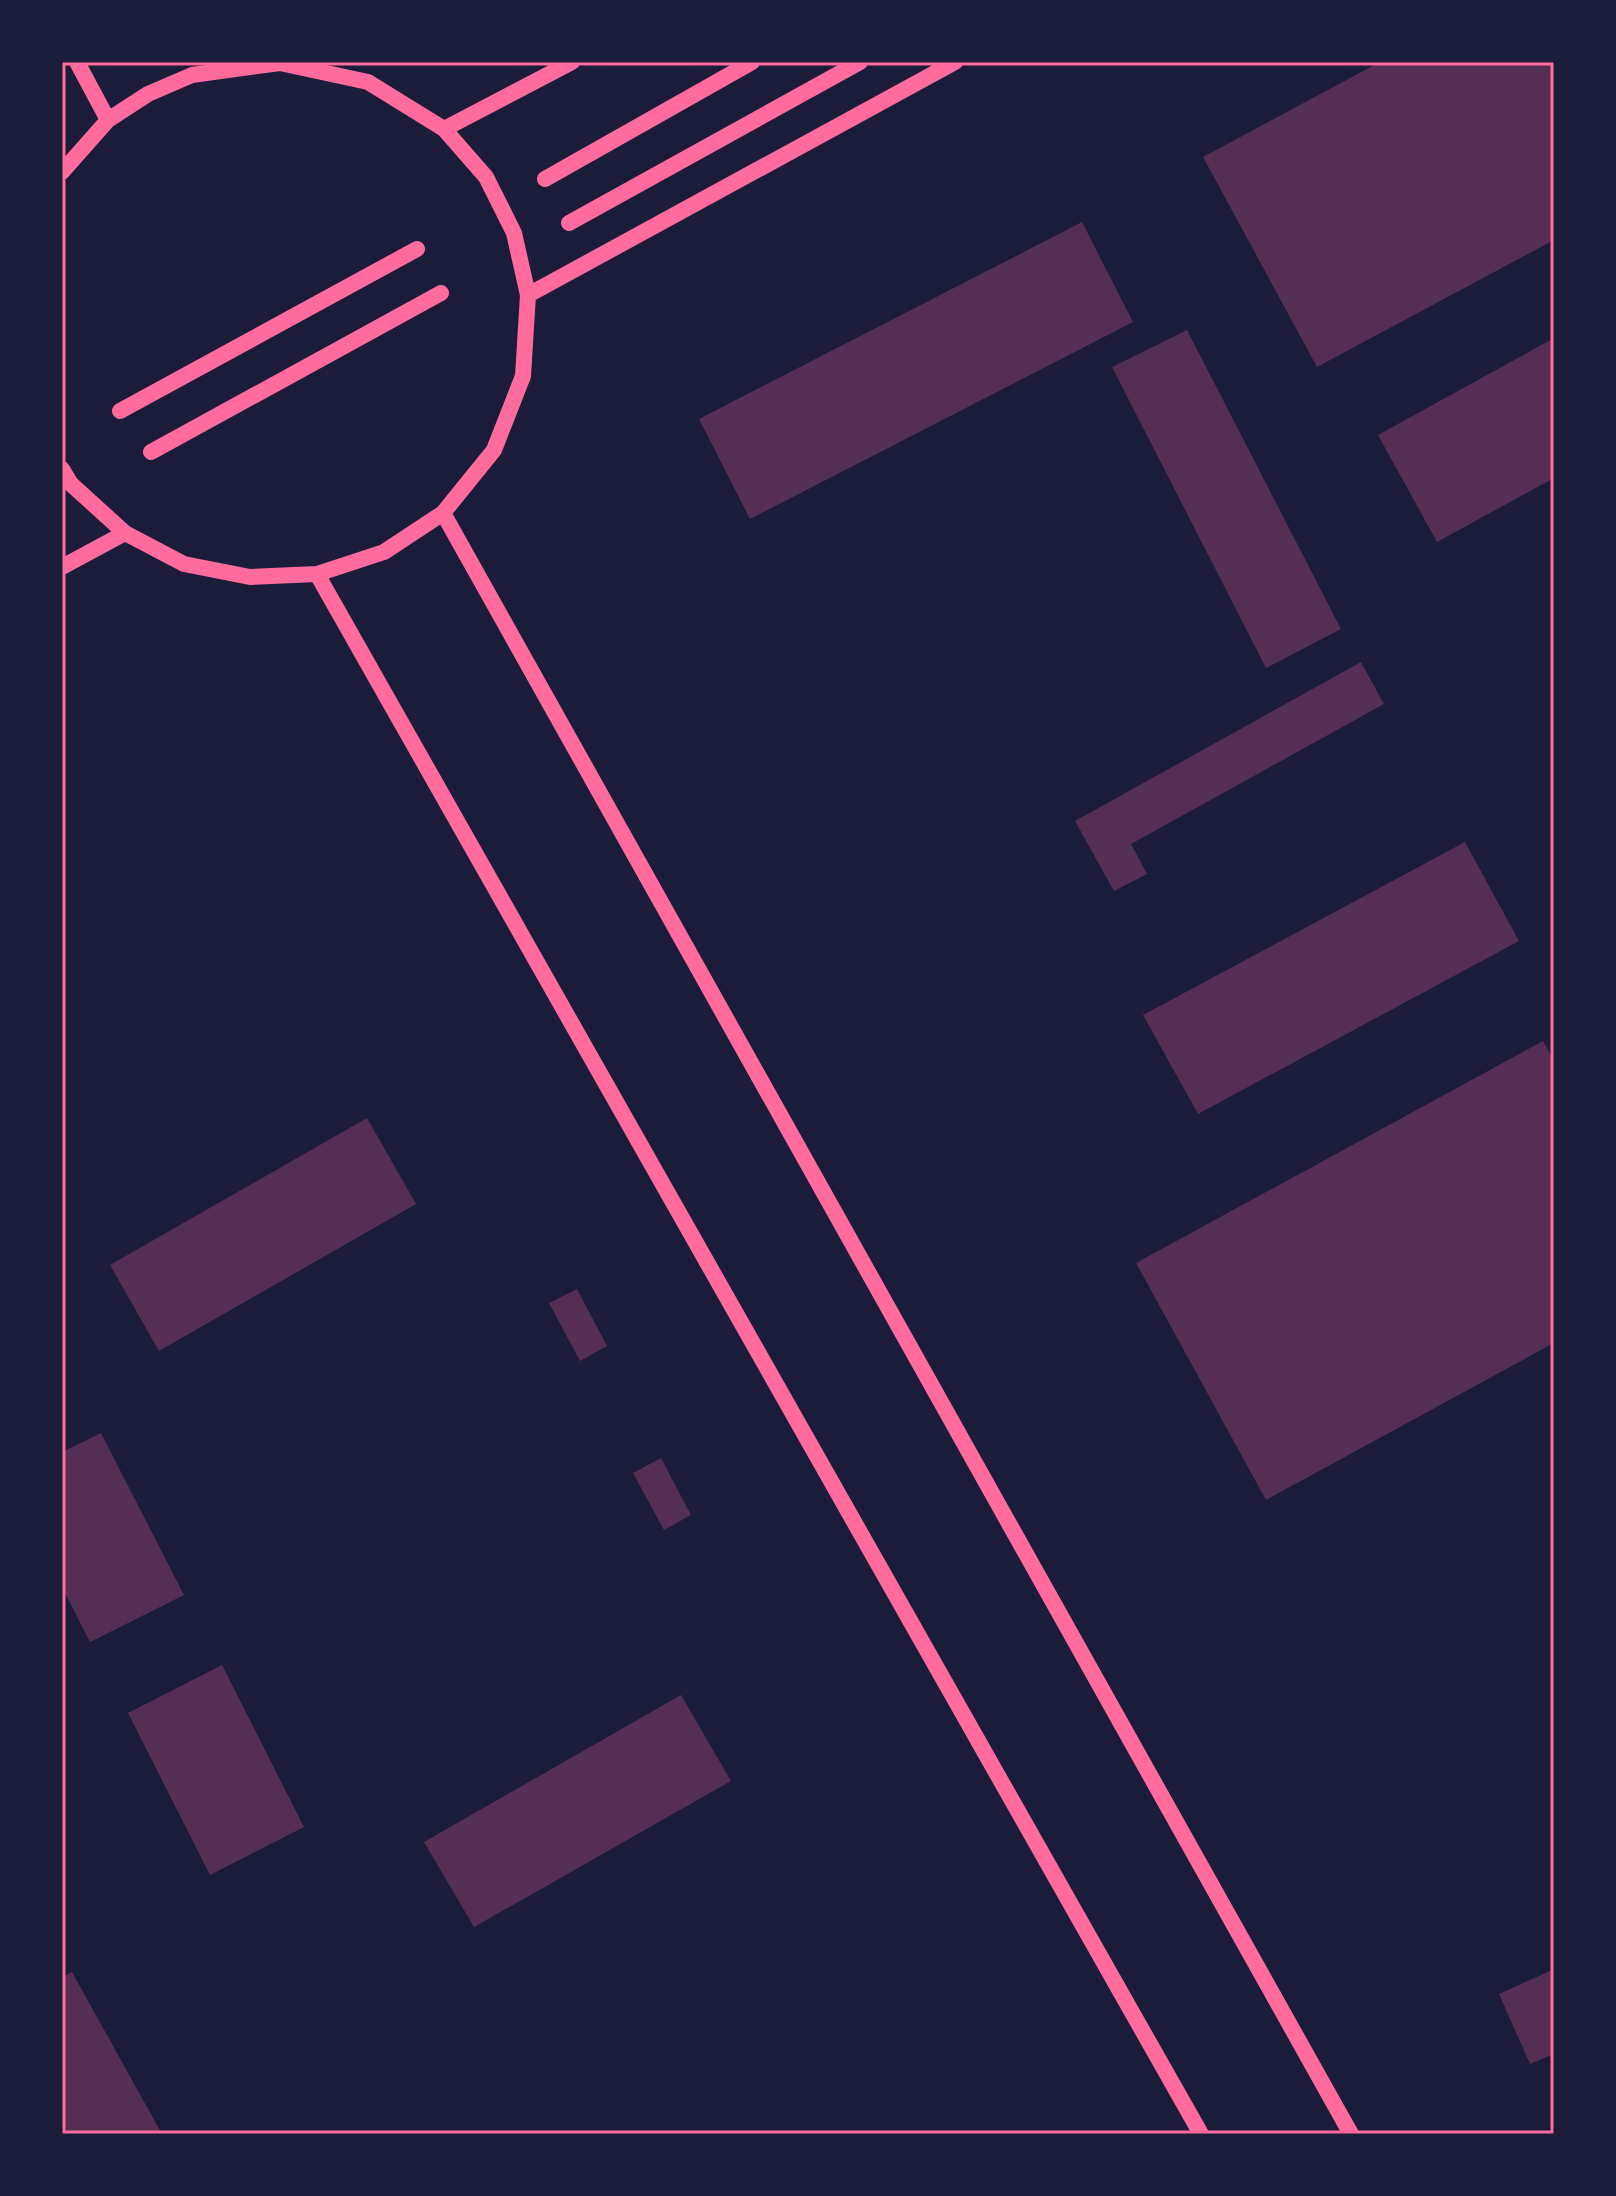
<svg xmlns="http://www.w3.org/2000/svg" width="1616" height="2196" font-family="'PT Sans Narrow',sans-serif">
<rect width="100%" height="100%" fill="#1b1b3a"/>
<path fill="#542f53" d="M1380,62H1554V240L1317,367L1203,157Z
M1082,222L1133,322L750,519L699,419Z
M1187,330L1341,629L1266,668L1112,367Z
M1554,338V478L1437,542L1378,435Z
M1361,662L1384,704L1131,844L1147,874L1114,891L1075,821Z
M1465,842L1519,941L1198,1114L1143,1015Z
M1543,1041L1554,1061V1343L1266,1500L1136,1263Z
M367,1118L416,1204L159,1351L110,1265Z
M577,1289L607,1346L580,1361L549,1303Z
M101,1433L184,1595L90,1642L62,1587V1452Z
M661,1458L691,1515L664,1530L633,1473Z
M222,1665L304,1827L210,1875L128,1713Z
M681,1695L731,1781L474,1927L424,1842Z
M1554,1969V2054L1530,2064L1499,1994Z
M72,1972L162,2134H62V1977Z"/>
<g fill="none" stroke-linecap="round" stroke-linejoin="round">
<path stroke="#ff6b9d" stroke-width="16" d="M77,62L108,120
M444,129L572,62
M62,172L108,120L148,94L192,75L280,63L368,82L444,129L486,177L514,233L528,295L523,376L494,450L443,513L384,552L317,574L250,577L184,564L125,533L71,484L62,469
M545,179L752,62
M569,223L860,62
M528,295L955,62
M120,411L417,249
M151,452L441,293
M443,513L1351,2134
M62,567L125,533
M317,574L1201,2134"/>
</g>
<rect width="1616" height="2196" fill="none" stroke="#1b1b3a" stroke-width="128"/>
<rect x="64" y="64" width="1488" height="2068" fill="none" stroke="#ff6b9d" stroke-width="3"/>
</svg>
